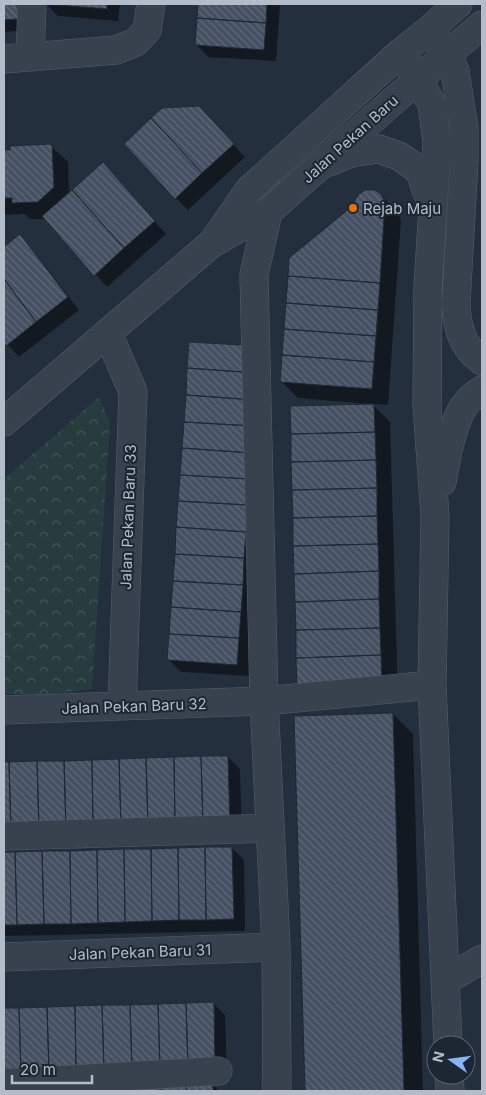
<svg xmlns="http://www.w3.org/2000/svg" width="486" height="1095" font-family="Inter,sans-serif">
<defs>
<pattern id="park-crowns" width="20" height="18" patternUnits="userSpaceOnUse" patternTransform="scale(1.25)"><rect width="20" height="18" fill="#263c3f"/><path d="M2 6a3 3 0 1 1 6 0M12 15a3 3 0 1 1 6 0" fill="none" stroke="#435659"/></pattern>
<pattern id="building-back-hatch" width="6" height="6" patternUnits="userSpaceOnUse" patternTransform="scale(1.25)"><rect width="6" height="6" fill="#455162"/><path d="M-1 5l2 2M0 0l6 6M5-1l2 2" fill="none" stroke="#5d6877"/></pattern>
</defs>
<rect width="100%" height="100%" fill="#242f3e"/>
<path fill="url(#park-crowns)" d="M99,397L110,422L92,689L49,694H4V479Z"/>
<path fill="#0007" d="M4,4H27L29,30L4,32Z
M46,4H120L118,21L58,16Z
M199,4H280L276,61L208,57L196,44Z
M211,120L245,157L188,210L176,198Z
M51,146L68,162L69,194L115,176L166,234L107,287L46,219H30L25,214L4,215V151Z
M381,195L398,213L401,220L388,405L372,404L390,422L398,700L315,702L370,404L298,398L281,381Z
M19,236L31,248L79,310L19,357L4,341V248Z
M258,348L270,360L249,676L181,672L169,660Z
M393,714L413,734L423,1091H306L295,718Z
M228,757L240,769L242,836L4,843V764Z
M232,848L244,860L245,931L4,936V854Z
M213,1003L225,1015L227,1079L4,1083V1009Z
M213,1085L219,1091H45Z"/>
<path fill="url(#building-back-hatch)" stroke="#1f2835" d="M4,4H17L18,19L4,20Z
M45,4H107V9Z
M198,4H267L266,23L197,18Z
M197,18L266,23L264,50L195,45Z
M199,106L234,144L202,173L151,118L162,108Z
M151,118L202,173L175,199L124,144Z
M52,144L54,187L38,202L12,203V198H4V150H10V146Z
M103,162L155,221L124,248L72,190Z
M72,190L124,248L94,276L42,216Z
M365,190H375L381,194L385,202L380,283L288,276L289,258L350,208L359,194Z
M20,234L68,297L36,322L4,279V247Z
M288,276L380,283L378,310L286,303Z
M4,279L36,322L6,346L4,343Z
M286,303L378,310L376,336L284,329Z
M284,329L376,336L374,362L282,355Z
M189,342L259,346L257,373L187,368Z
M282,355L374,362L372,389L280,382Z
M187,368L257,373L255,400L186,395Z
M186,395L255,400L253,426L184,422Z
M374,404L375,432L291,434L290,406Z
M184,422L253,426L251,453L182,448Z
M375,432L376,460L291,462V434Z
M182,448L251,453L250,479L180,475Z
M376,460L377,488L292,490L291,462Z
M180,475L250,479L248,505L178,501Z
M377,488V516L293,518L292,490Z
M178,501L248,505L246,532L176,527Z
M377,516L378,544L293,546V518Z
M176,527L246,532L244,558L175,554Z
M378,544L379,571L294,574L293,546Z
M175,554L244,558L243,585L173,581Z
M379,571V599L295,602L294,574Z
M173,581L243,585L241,612L171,607Z
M379,599L380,628L296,630L295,602Z
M171,607L241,612L239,638L169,634Z
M380,628L381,655L296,658V630Z
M169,634L239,638L237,665L167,660Z
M381,655L382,683L297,686L296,658Z
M393,713L404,1091H305L294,716Z
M201,756L203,825L175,826L174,757Z
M201,756H228L230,825H203Z
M174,757L175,826L148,827L146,758Z
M146,758L148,827H121L119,759Z
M119,759L121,827L93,828L92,760Z
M92,760L93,828L66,829L64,761Z
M37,761L39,830L11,831L9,762Z
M37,761H64L66,829L39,830Z
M4,762H9L11,831H4Z
M205,847H232L234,919L206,920Z
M205,847L206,920H179L178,848Z
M178,848L179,920L152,921L151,849Z
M124,849H151L152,921L125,922Z
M124,849L125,922L98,923L97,850Z
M97,850L98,923L71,924L70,851Z
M42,851H70L71,924H44Z
M42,851L44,924L17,925L15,852Z
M4,852H15L17,925H4Z
M214,1002L215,1068H188L186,1003Z
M186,1003L188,1068L160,1069L158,1004Z
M158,1004L160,1069L132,1070L130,1005Z
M102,1005L104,1071H76L75,1006Z
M102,1005H130L132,1070L104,1071Z
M75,1006L76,1071L49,1072L47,1007Z
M47,1007L49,1072L21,1073L19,1008Z
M4,1008H19L21,1073L4,1074Z
M213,1083V1091H187L186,1085Z
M186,1085L187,1091H160V1086Z
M133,1086H160V1091H133Z"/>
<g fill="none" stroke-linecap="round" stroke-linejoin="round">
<g stroke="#565f6c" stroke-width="29">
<path id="minor" d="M429,30L448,55L455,71L464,129V161L456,304C457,327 462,347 482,361
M400,53L418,79L432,104L437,142L428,288L427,406L435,516L432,685L448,1045
M30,57L32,4
M4,59L116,50L136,42L147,30L151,4
M329,162L351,153L379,149L399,156L419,170L431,203
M268,212L254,275L264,701L276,947L277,1091
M215,239L249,190L400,53L429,30L458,4
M108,333L133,392L122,706
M4,422L211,244L268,212L418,79L482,25
M442,482C446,459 451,431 462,409C467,401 474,395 482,390
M4,710L264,701L432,685
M4,836L270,828
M4,957L276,947
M445,981L482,959
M449,1075L450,1091
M4,1082L8,1083L218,1071"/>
</g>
<use href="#minor" stroke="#38414e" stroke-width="28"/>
</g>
<circle fill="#e8710a" stroke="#1d2633" stroke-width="2" cx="353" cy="208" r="5"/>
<g text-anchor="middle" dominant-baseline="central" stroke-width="4" stroke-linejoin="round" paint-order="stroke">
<g font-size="15" fill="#b4bcc9" stroke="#1d2633">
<text transform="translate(350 139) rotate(-42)">Jalan Pekan Baru</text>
<text transform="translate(128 517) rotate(-88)">Jalan Pekan Baru 33</text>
<text transform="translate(134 706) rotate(-2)">Jalan Pekan Baru 32</text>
<text transform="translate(140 952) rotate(-2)">Jalan Pekan Baru 31</text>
</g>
<g font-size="15" fill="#b4bcc9" stroke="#1d2633" text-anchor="start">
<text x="363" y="208">Rejab Maju</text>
</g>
</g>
<rect width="486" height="1095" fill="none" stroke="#b4bcc9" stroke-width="10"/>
<g transform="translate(451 1060) rotate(284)"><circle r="24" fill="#1d2633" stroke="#59626f"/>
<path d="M0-4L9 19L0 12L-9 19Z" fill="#8ab4f8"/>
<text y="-8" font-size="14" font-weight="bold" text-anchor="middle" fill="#b4bcc9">N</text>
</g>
<path d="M12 1075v8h80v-8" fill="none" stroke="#b4bcc9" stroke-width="2.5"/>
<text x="20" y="1075" font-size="15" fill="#b4bcc9" stroke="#1d2633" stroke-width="4" paint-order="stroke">20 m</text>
</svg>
